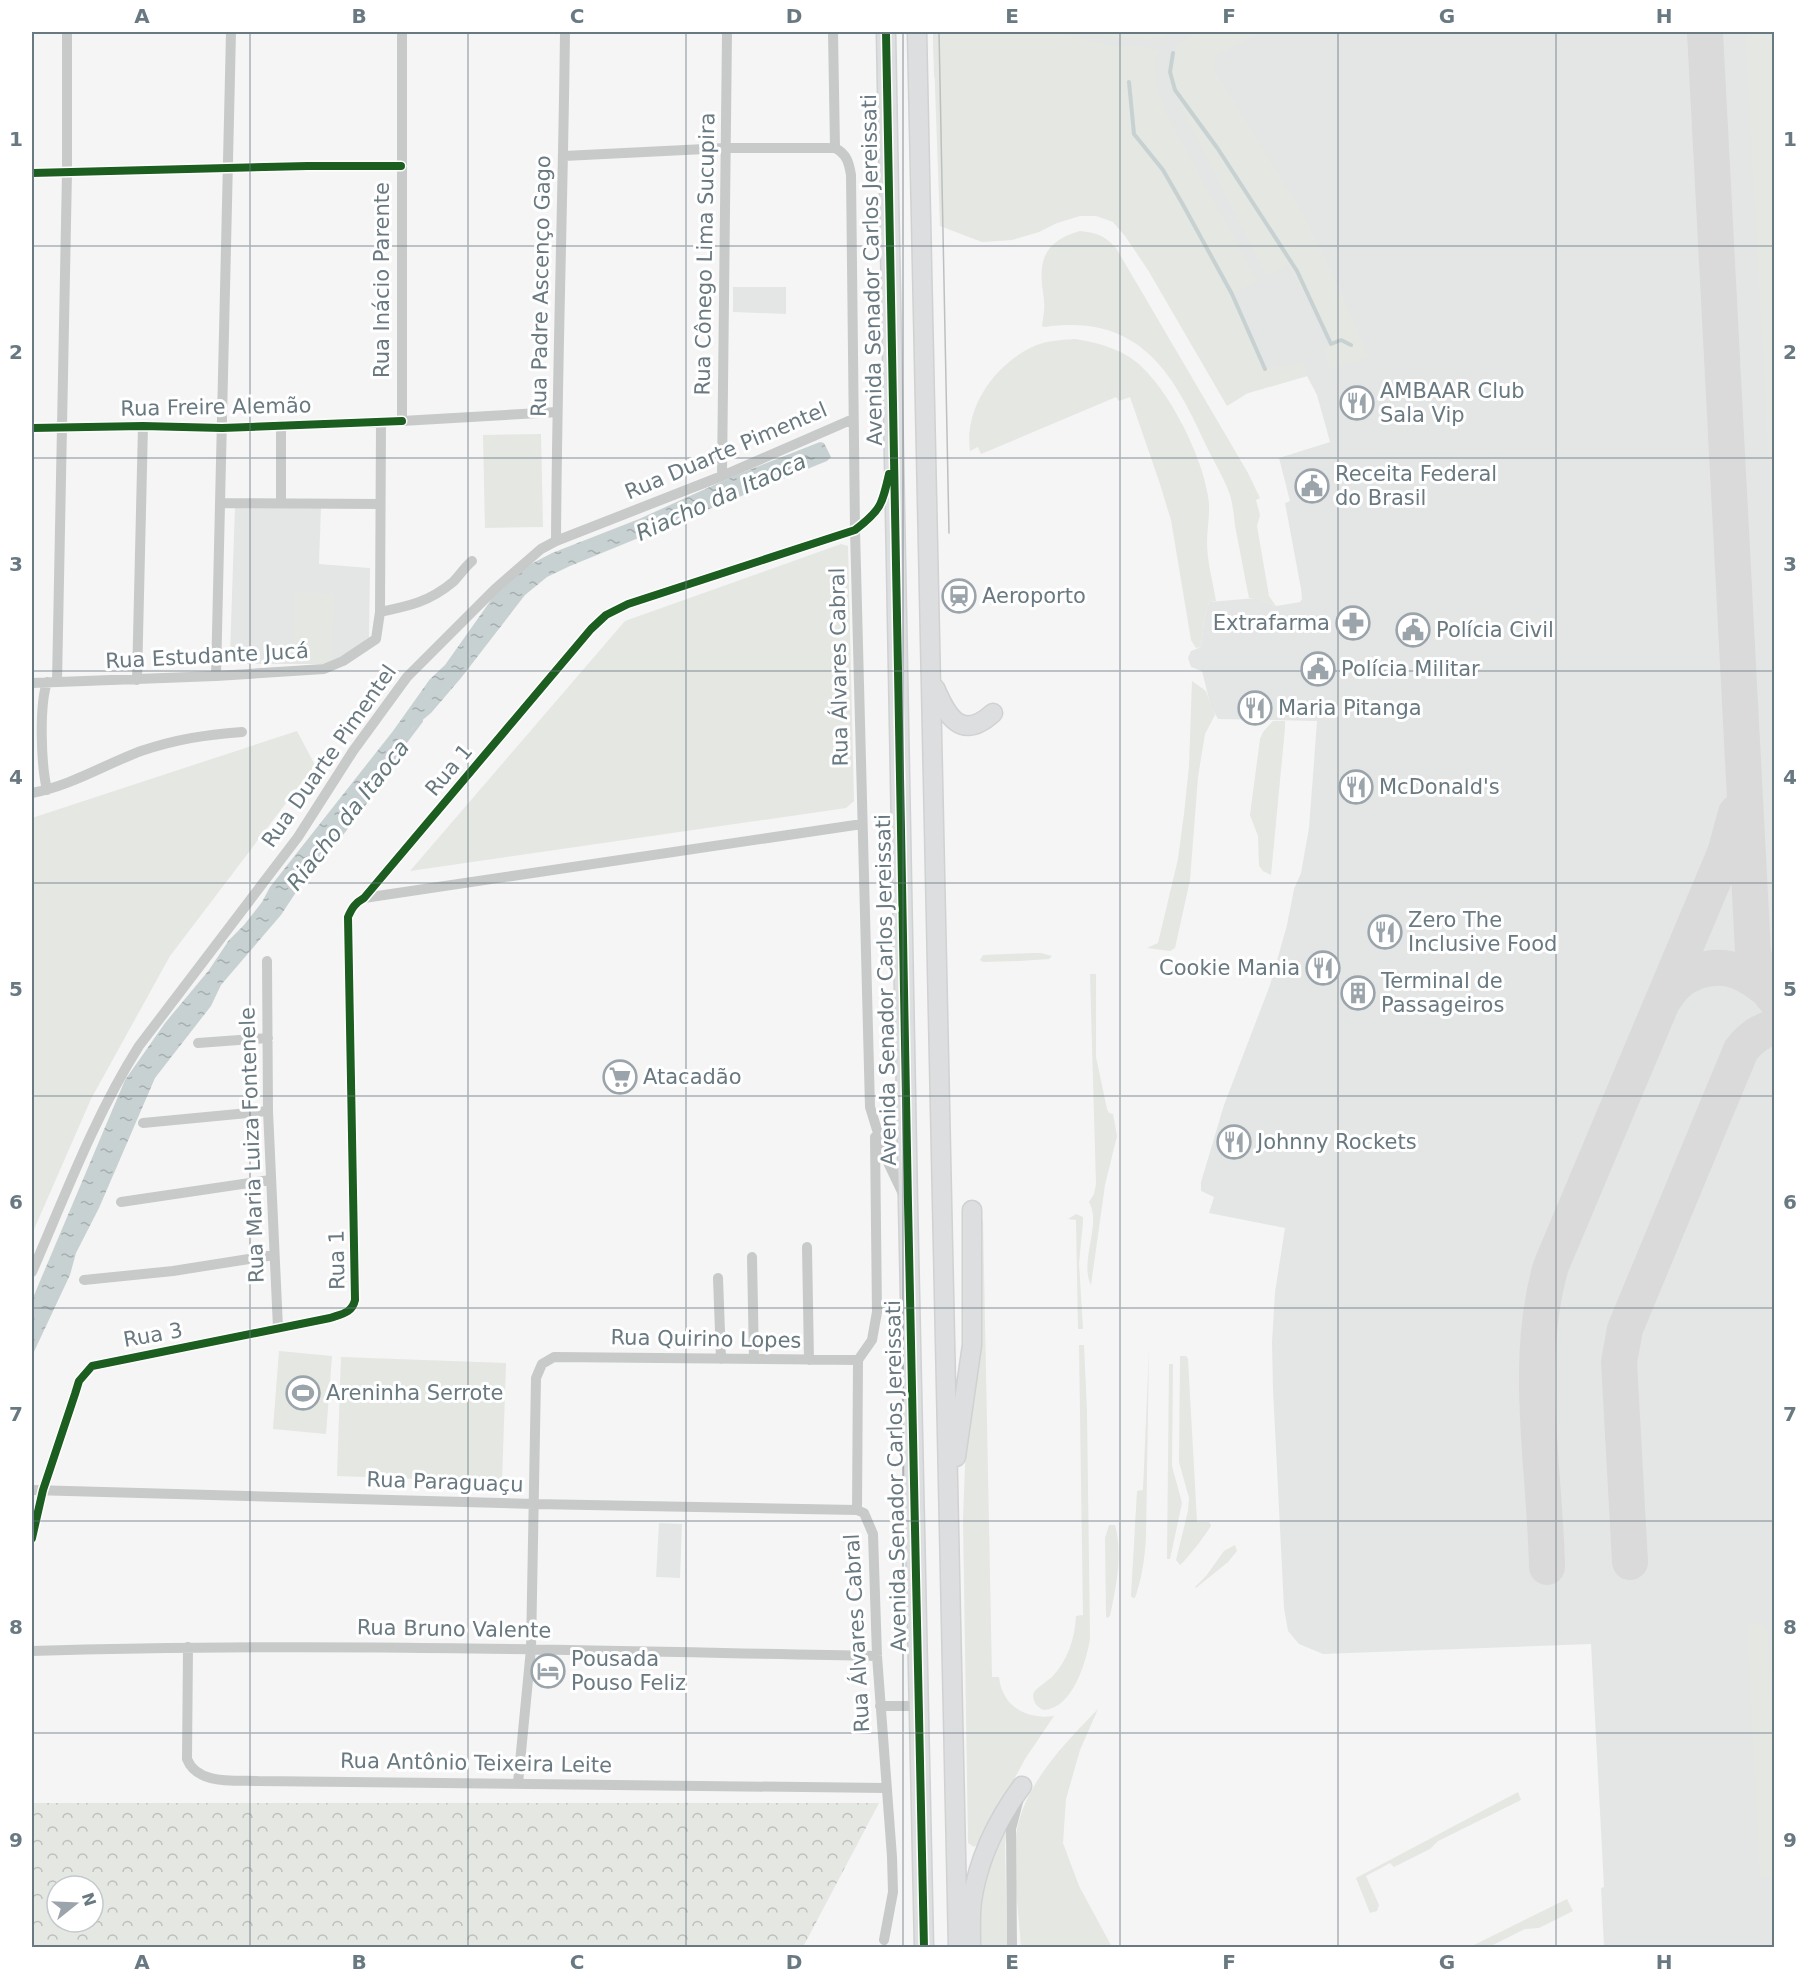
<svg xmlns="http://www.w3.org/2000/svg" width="1806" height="1979" font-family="'DejaVu Sans',sans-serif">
<defs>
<pattern id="forest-crowns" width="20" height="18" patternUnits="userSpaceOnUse" patternTransform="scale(1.5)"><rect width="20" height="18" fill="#e4e7e2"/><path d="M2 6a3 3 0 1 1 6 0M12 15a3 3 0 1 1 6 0" fill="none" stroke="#bdc0bd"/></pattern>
<pattern id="water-ripples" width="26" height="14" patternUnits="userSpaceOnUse" patternTransform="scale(1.5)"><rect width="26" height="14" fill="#c8d1d2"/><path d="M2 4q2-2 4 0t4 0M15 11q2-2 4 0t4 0" fill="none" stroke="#a6aeb0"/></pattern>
</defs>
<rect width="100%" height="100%" fill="#f5f5f5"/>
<path fill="#e4e6e6" d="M933,32H1774V1947H1604L1601,1888L1604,1887L1591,1644L1323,1654L1299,1644L1288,1631L1284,1608L1273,1390L1272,1342L1275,1292L1285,1228L1209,1213L1214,1197L1201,1191V1182L1224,1105L1270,985L1287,925L1294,889L1301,873L1309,828L1317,721L1218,719L1211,707L1202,671L1191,667L1188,658L1191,651L1201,647L1204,621L1209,602L1256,598L1276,606L1300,602L1302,599L1301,589L1285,503L1290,501L1279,458L1330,442L1317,395L1307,376L1248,393L1216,314L949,71L944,80L934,77Z
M733,287H786V314L733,312Z
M235,505L321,508L319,564L370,568L369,638L333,664H238L230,655Z
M659,1523L682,1524L680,1578L656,1577Z"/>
<path fill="#e4e7e2" d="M933,32H1059L1088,41L1117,46H1139L1158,51L1155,62L1157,89L1169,119L1257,281L1232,294L1265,368L1304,363L1307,376L1248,393L1227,406L1148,270L1125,236L1113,222L1096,216H1080L1057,223L1039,232L1012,240L982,242L940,226Z
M1082,32H1172C1169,34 1164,39 1160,39C1147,42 1094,36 1082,32Z
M1198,32H1261L1217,55L1213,68L1303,214L1340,290L1368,357L1330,369L1324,349L1331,343L1288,265L1267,276L1170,86C1164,53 1173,47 1198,32Z
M1745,32H1774V548L1747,67Z
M1080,231C1097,233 1104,235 1116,248L1248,473L1260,498L1256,500L1260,515L1257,526L1269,596L1276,606L1256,598H1249C1244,574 1240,550 1235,526C1234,516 1233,505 1230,495C1224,477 1212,459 1204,441C1171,368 1136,314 1045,327L1042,326C1043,318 1045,310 1044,302C1044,296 1042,289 1042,283C1039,253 1052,239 1080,231Z
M1075,339C1095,342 1114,347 1131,358C1166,382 1202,455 1208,496C1211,512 1207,527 1207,542C1207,562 1213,582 1216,601L1209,602L1204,621L1201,647L1196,648L1191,640L1171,520L1159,481L1130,397L1119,401L1116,397L981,454L978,447L970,451C964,409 993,367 1030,348C1043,341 1060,340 1075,339Z
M541,434L543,527L485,528L483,435Z
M841,544L848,546L854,801L846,808L410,871L625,621Z
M295,592L334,594L332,664L293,662Z
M1192,681L1206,691L1215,715L1205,734L1198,777L1190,880L1175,948L1170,951L1147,948L1158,943L1178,859L1184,814L1189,766Z
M1273,721H1285V728L1271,875L1263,871L1259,866L1258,836L1250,815L1260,739L1263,732Z
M297,731L315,765L170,956L91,1099L32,1234V818Z
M1033,953H1041L1052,956L1049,959L1019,961L983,962L980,960L983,955Z
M1090,974H1096V1057L1107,1109L1109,1113L1113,1114L1117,1136L1105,1185L1091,1285C1079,1261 1102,1224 1089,1202L1094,1194L1096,1184Z
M1076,1214L1083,1217V1222L1079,1263L1083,1329H1078L1076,1220L1068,1219Z
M978,1220H983L992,1677H999C1002,1706 1026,1720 1054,1716L1025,1759L980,1843L974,1847L968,1843L963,1518L965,1466L972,1389Z
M1079,1345H1084L1087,1411L1090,1639C1086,1662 1073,1708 1044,1710C1037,1708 1031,1700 1034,1692C1039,1686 1046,1682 1052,1677C1068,1660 1075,1638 1076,1616L1083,1615Z
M1149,1350L1146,1536C1145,1557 1142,1578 1135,1598H1133L1131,1596L1137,1491L1143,1490Z
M279,1351L332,1356L326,1434L273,1429Z
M1180,1356H1186L1188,1359L1197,1522H1209L1211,1525C1210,1530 1184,1563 1180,1565L1176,1560L1188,1511L1189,1498L1179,1462Z
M341,1357L506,1363L502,1482L337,1476Z
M1169,1364H1173L1172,1466L1182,1503L1170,1559H1167Z
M1109,1525H1115C1123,1554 1116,1588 1110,1616L1107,1618L1106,1616L1105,1538Z
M1235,1545L1237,1551L1228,1562L1196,1588L1195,1587L1206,1576L1224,1551Z
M1760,1623L1766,1629L1768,1633L1774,1783V1877L1760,1878L1747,1624Z
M1098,1709L1080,1750L1066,1799L1063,1843L1079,1886L1112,1947L1021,1948C1019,1913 1011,1862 1017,1829C1027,1781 1066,1742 1098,1709Z
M1518,1792L1521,1800L1438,1841L1430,1849L1394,1867L1390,1863L1366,1876L1379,1905L1377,1911L1370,1913L1356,1878Z
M1008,1819L1005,1845L1007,1947L978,1948L982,1889L987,1867Z
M1567,1899L1573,1911L1539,1928L1525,1929L1489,1947H1470Z"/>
<path fill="url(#forest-crowns)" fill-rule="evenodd" d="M32,1803H879L803,1947L32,1948ZM57,1886H93V1922H57Z"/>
<path fill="url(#water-ripples)" d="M820,442L824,443L831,457L827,461L570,566L547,577L525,595L461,678L431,713L413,728L384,781L340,839L318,859L281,915L221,985L211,1006L155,1078L99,1208L76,1253L70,1275L32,1356V1300L125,1080L165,1023L209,970L229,940L244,925L262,902L270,887L393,731L430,679L445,665L491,600L492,593L531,564L552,553L639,519L736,475Z"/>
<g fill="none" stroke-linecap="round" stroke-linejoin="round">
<path stroke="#c8d1d2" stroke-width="4" d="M1173,53L1170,72L1175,90L1218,149L1297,271L1331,344L1341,340L1351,345
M1129,82L1134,134L1163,170L1182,203L1232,294L1265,369
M402,746L421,721"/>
<path stroke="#dadada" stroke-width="36" d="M1705,32L1753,952C1757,969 1762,984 1774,998
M1666,997C1679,973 1711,962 1737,971C1749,975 1759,983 1769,991
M1630,1562L1619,1362L1625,1329L1741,1050C1750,1038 1760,1031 1774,1027
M1547,1567C1545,1467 1523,1363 1551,1266L1725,853L1736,813"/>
<g stroke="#d0d1d2" stroke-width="21">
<path id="primary" d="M886,32L908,1203L924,1948
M917,32L958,1948
M935,688C947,716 961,742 993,713
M956,1457L972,1345V1210
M971,1948C971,1932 970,1916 972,1901C978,1860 997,1820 1022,1786"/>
</g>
<path stroke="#c8caca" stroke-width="10" d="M402,32V421
M833,32L835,148
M835,148C847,154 849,163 851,175L855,530L870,1107L885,1156L905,1198
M564,156L725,148H835
M32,173L308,166H401
M281,425V503
M32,428L143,426L222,428L402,421L557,412
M722,476L727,32
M220,503L380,504
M556,541C557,371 563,202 565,32
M380,612C409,606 429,602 453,582C459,576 464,568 472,561
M216,676L231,32
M137,680L143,426
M47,682C39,707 41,764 47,790
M57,682L67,172V32
M32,683L216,676L324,669L343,661L376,639L380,612L381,422
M32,793C70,786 104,765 141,751C177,739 204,735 242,732
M364,898L862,824
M267,961L268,1111L278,1328
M198,1043L268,1038
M143,1123L268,1111
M121,1202L270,1180
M807,1247L809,1360
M752,1257L754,1359
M32,1272C65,1196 94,1117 139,1046L298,837L353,751L407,677L495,589L541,549L556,541L722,476L853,419
M718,1278L721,1359
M84,1280L173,1271L274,1255
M32,1490L534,1504L857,1510L864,1513L873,1534L877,1656L892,1857L893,1892L884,1940
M857,1510L858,1360L872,1340L877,1312L875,1137
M32,1538L43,1490L75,1394L79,1381L92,1366L330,1318C342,1314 352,1313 355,1300L348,917C352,908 355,903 364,898L591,629L606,615L628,604L855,530C880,511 882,507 889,477
M188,1647L187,1759C197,1785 234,1780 258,1781L886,1788
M32,1651C313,1642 595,1651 877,1656
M880,1706H919
M518,1783L531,1649L536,1378L542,1364L554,1357L858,1360
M1012,1948L1011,1829L1018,1802"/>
<use href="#primary" stroke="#dddedf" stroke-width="18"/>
<path stroke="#bebfc0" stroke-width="1.5" d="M939,32L949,533"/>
<g stroke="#fff" stroke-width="11">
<path id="cycleway" d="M886,32L908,1203L924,1948
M32,173L308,166H401
M32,428L143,426L222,428L402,421
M32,1538L43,1490L75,1394L79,1381L92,1366L330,1318C342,1314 352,1313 355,1300L348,917C352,908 355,903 364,898L591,629L606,615L628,604L855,530C881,510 882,505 889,474"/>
</g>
<use href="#cycleway" stroke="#1b5e20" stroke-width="8"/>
</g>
<path fill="none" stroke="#697981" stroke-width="1.5" stroke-opacity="0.55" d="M250,32V1948M468,32V1948M686,32V1948M903,32V1948M1120,32V1948M1338,32V1948M1556,32V1948M32,246H1774M32,458H1774M32,671H1774M32,883H1774M32,1096H1774M32,1308H1774M32,1521H1774M32,1733H1774"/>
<defs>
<g id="restaurant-ring" transform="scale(1.725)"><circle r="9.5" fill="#fff" stroke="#9aa4aa" stroke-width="1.5"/><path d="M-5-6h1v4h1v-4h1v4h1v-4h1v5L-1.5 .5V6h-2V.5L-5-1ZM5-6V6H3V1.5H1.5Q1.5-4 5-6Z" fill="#9aa4aa"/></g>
<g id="civic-ring" transform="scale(1.725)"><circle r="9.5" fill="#fff" stroke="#9aa4aa" stroke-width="1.5"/><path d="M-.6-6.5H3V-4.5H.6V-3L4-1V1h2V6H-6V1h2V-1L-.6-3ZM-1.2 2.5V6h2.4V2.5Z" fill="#9aa4aa"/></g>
<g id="station-ring" transform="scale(1.725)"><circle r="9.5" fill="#fff" stroke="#9aa4aa" stroke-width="1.5"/><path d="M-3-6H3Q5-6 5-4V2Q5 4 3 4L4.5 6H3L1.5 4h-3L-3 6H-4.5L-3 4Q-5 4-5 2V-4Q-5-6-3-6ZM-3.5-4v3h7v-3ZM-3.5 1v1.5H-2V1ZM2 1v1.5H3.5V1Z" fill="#9aa4aa"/></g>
<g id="pharmacy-ring" transform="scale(1.725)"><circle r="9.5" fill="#fff" stroke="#9aa4aa" stroke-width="1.5"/><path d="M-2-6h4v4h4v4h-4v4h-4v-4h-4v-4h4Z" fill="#9aa4aa"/></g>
<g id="building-ring" transform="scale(1.725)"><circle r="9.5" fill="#fff" stroke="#9aa4aa" stroke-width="1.5"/><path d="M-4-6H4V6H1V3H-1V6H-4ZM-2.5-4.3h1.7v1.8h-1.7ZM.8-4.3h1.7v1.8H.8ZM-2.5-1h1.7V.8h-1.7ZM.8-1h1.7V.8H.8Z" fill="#9aa4aa"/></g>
<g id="supermarket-ring" transform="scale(1.725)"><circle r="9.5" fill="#fff" stroke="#9aa4aa" stroke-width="1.5"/><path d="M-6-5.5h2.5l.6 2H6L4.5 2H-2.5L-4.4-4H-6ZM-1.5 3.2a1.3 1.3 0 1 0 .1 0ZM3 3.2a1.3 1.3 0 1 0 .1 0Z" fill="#9aa4aa"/></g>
<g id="stadium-ring" transform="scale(1.725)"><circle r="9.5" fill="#fff" stroke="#9aa4aa" stroke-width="1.5"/><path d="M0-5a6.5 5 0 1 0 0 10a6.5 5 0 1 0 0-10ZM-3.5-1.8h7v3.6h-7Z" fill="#9aa4aa"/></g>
<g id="hotel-ring" transform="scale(1.725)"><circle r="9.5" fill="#fff" stroke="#9aa4aa" stroke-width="1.5"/><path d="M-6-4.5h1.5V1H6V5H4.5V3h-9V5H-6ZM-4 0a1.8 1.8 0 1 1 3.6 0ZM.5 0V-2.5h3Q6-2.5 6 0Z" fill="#9aa4aa"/></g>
</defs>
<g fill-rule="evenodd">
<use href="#restaurant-ring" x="1357" y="403"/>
<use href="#civic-ring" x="1312" y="486"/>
<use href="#station-ring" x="959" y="596"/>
<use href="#pharmacy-ring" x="1353" y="623"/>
<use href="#civic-ring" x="1413" y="630"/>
<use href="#civic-ring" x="1318" y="669"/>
<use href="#restaurant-ring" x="1255" y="708"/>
<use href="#restaurant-ring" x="1356" y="787"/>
<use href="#restaurant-ring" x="1385" y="932"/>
<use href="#restaurant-ring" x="1323" y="968"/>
<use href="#building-ring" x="1358" y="993"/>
<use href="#supermarket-ring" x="620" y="1077"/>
<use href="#restaurant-ring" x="1234" y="1142"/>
<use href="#stadium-ring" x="303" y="1393"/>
<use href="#hotel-ring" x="548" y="1671"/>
</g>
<g text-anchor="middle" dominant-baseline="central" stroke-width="6" stroke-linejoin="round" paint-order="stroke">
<g font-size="21" fill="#697981" stroke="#fff">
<text transform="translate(705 254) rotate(-89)">Rua Cônego Lima Sucupira</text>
<text transform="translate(872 270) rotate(-91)">Avenida Senador Carlos Jereissati</text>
<text transform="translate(382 280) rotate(-90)">Rua Inácio Parente</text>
<text transform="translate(541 286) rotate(-89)">Rua Padre Ascenço Gago</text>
<text transform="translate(216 407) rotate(-1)">Rua Freire Alemão</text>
<text transform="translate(726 451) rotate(-23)">Rua Duarte Pimentel</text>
<text transform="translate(207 656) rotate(-3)">Rua Estudante Jucá</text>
<text transform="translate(839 667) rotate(-91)">Rua Álvares Cabral</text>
<text transform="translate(329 756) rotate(-55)">Rua Duarte Pimentel</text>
<text transform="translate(449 770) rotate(-50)">Rua 1</text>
<text transform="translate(886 990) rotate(-91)">Avenida Senador Carlos Jereissati</text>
<text transform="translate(252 1145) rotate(-92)">Rua Maria Luiza Fontenele</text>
<text transform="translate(337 1260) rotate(-91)">Rua 1</text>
<text transform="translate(153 1335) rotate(-10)">Rua 3</text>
<text transform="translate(706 1339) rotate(1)">Rua Quirino Lopes</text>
<text transform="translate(896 1476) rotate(-91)">Avenida Senador Carlos Jereissati</text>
<text transform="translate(445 1482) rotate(2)">Rua Paraguaçu</text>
<text transform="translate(454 1629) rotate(1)">Rua Bruno Valente</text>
<text transform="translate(857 1633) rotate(-93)">Rua Álvares Cabral</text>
<text transform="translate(476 1763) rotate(1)">Rua Antônio Teixeira Leite</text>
</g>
<g font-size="21" fill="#697981" stroke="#fff" text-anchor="start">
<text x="1380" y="391">AMBAAR Club<tspan x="1380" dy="24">Sala Vip</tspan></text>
<text x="1335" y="474">Receita Federal<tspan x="1335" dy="24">do Brasil</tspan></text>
<text x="982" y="596">Aeroporto</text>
<text x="1330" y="623" text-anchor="end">Extrafarma</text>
<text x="1436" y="630">Polícia Civil</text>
<text x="1341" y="669">Polícia Militar</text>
<text x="1278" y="708">Maria Pitanga</text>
<text x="1379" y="787">McDonald's</text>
<text x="1408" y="920">Zero The<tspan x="1408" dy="24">Inclusive Food</tspan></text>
<text x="1300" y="968" text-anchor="end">Cookie Mania</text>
<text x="1381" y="981">Terminal de<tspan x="1381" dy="24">Passageiros</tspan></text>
<text x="643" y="1077">Atacadão</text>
<text x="1257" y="1142">Johnny Rockets</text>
<text x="326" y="1393">Areninha Serrote</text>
<text x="571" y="1659">Pousada<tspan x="571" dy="24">Pouso Feliz</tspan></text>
</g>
<g font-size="22" font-style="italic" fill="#65797d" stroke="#fff">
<text transform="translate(721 497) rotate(-24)">Riacho da Itaoca</text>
<text transform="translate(348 815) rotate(-52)">Riacho da Itaoca</text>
</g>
</g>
<rect width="1806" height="1979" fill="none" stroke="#ffffff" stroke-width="66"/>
<g transform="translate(75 1904) rotate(72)"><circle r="28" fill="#ffffff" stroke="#c3c9cd" stroke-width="1.5"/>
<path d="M0-4.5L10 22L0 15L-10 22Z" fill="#9aa4aa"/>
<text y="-9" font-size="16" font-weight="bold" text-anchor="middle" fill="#697981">N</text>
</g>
<rect x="33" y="33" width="1740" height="1913" fill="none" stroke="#697981" stroke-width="2"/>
<g font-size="20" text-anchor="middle" font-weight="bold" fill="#697981">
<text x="142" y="23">A</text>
<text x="359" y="23">B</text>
<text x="577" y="23">C</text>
<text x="794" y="23">D</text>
<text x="1012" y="23">E</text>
<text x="1229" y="23">F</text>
<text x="1447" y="23">G</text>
<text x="1664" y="23">H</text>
<text x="16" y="146">1</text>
<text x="1790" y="146">1</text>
<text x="16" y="359">2</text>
<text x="1790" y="359">2</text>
<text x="16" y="571">3</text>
<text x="1790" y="571">3</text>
<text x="16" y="784">4</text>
<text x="1790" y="784">4</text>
<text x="16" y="996">5</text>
<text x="1790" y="996">5</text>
<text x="16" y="1209">6</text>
<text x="1790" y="1209">6</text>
<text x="16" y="1421">7</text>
<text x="1790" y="1421">7</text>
<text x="16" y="1634">8</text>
<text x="1790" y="1634">8</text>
<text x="16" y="1847">9</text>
<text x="1790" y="1847">9</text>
<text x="142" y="1969">A</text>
<text x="359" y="1969">B</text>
<text x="577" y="1969">C</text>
<text x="794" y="1969">D</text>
<text x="1012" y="1969">E</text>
<text x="1229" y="1969">F</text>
<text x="1447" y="1969">G</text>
<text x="1664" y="1969">H</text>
</g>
</svg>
